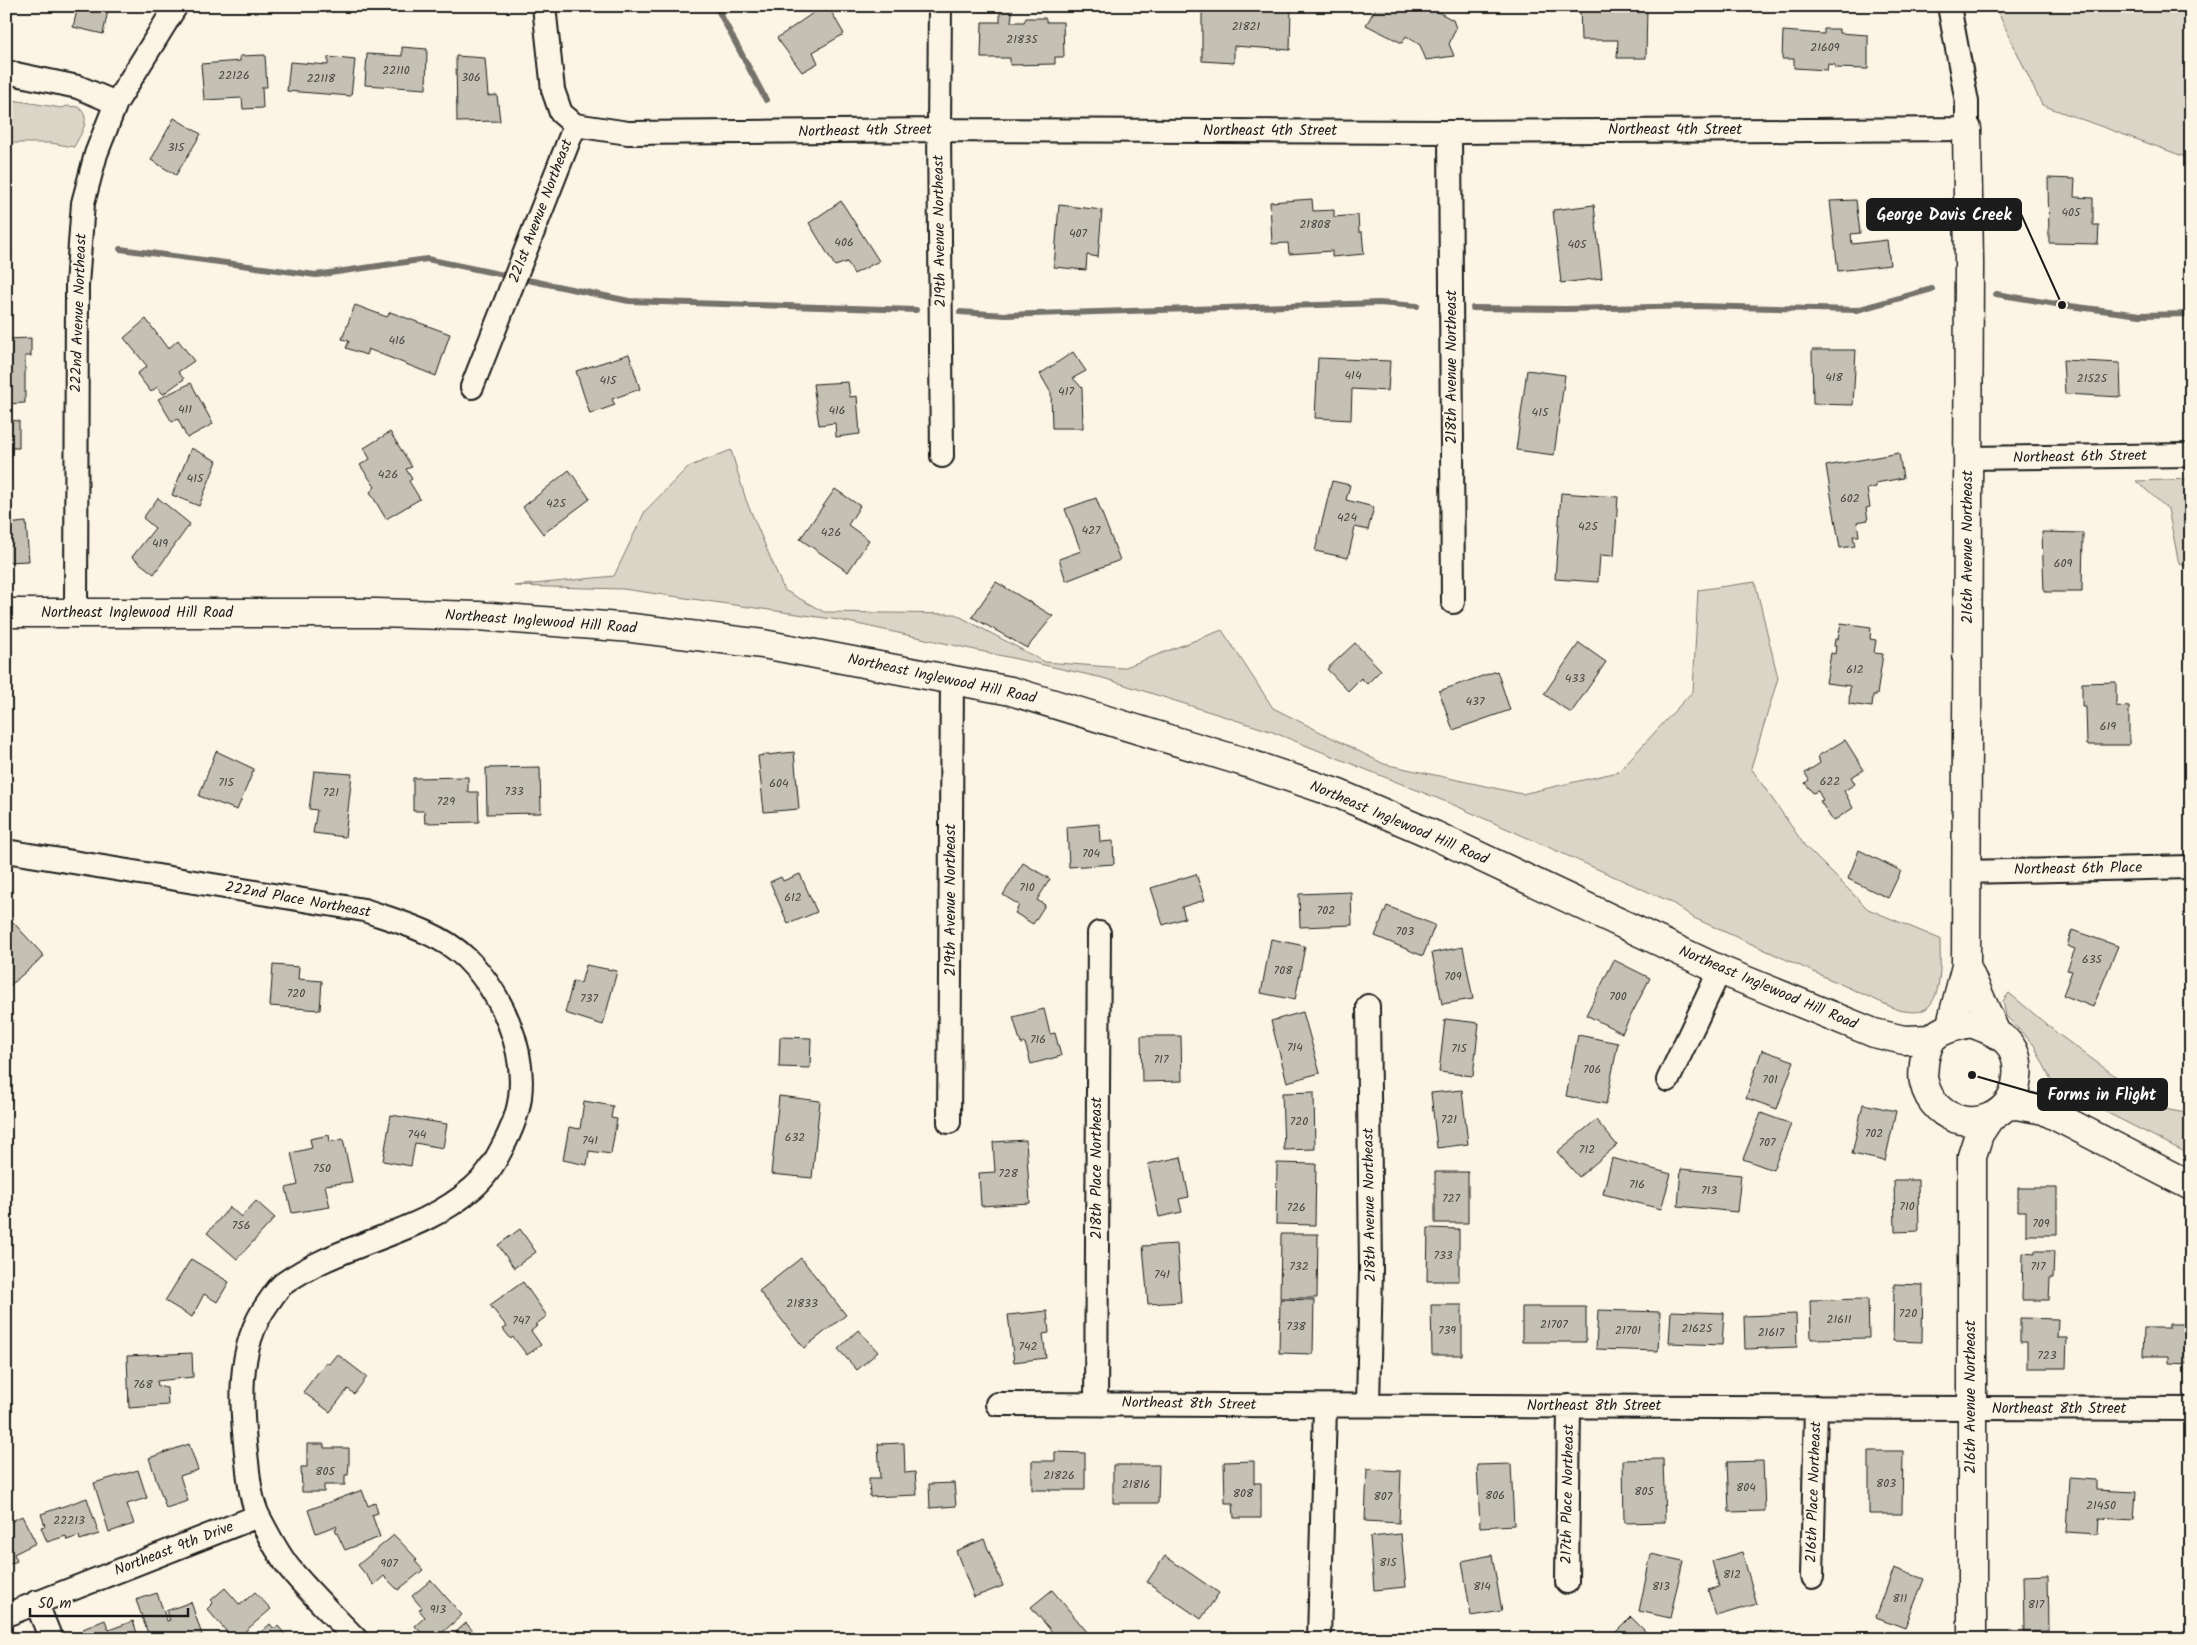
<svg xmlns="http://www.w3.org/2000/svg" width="2197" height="1645" font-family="Kalam,sans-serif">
<rect width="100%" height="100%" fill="#fcf5e5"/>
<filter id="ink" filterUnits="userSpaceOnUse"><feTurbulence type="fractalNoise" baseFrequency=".02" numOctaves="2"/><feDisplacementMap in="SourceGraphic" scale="10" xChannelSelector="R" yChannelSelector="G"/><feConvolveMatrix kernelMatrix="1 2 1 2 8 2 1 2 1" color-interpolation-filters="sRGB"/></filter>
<g filter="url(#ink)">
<path fill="#dbd5c8" stroke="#7c7872" d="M1995,6H2191V159L2042,105Z
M6,99L62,108L67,106L78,107C93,118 81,133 74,147L51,143H6Z
M731,450L746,500L784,590L824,612L955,614L1045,662L1123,668L1222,630L1273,708L1384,764L1522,794L1618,772L1693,691L1698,590L1755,582L1778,678L1751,768L1805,846L1868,909L1940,939C1940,958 1944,1004 1921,1011C1915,1013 1904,1011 1898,1010L1694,918L1671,902L1454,805L1270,731L1103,678L839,620L623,589L514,586L614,576L645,511L688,467Z
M2191,479V567L2179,564L2168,509L2136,481Z
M2009,993L2058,1034L2159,1108L2191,1114V1155L2054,1086L2034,1045L2006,1016L2003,1001Z"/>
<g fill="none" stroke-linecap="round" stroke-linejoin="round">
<path stroke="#75726c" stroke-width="6" d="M716,6L766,100
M120,249L316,275L427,259L629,301L916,310
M6,253L10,252
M1996,294L2062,305L2140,315L2191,314
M1473,308L1566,309L1696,306L1857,310L1932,289
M960,312L1005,315L1379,303L1417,306"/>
</g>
<path fill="#c4c0b3" stroke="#1c1c1c" d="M78,6H109L103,34L73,27Z
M823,6H828L844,34L813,52L818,63L802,72L777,38Z
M980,6H1013L1011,22H1024L1026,18H1045L1047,22H1063L1064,57H1055V64L1010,65V58H981L982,22H1000V11H980Z
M1202,6H1291L1290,50L1234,46V63L1202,61Z
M1377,6H1427L1453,20L1456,28L1449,44L1454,56L1426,60L1420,45L1406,36L1402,43L1366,25Z
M1580,6H1647L1646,58H1617L1618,40H1581Z
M1824,29H1839V33L1868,35V69L1835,68V65L1828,64L1827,70L1794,68V59H1782L1783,31L1824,34Z
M402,47L427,49L426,89L365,85L367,54L402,56Z
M265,55L267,87H262L263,108L243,109L242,98L204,100L201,64L240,61V56Z
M456,56L485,58L488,96L497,95L500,121L457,122Z
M328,57L355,60L351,96L287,91L290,62L328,65Z
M174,118L201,134L176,175L151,160Z
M2048,178L2075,179L2074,197L2093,198V225H2099L2098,244L2049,243Z
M1312,199L1313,211L1334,210V217L1358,215L1359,232H1362L1364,254L1332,257V251L1289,254L1288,243L1272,244L1270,202Z
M1856,200L1860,233L1851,234L1852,244L1887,240L1890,265L1838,271L1830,201Z
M841,201L879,261L854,274L847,262L835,266L809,223Z
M1059,205L1102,210L1098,257L1087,255L1086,270L1054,267Z
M1594,205L1602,278L1561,283L1553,210Z
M355,305L387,317L390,312L450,334L436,376L368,349L366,355L346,348L349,341L342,339Z
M146,319L168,349L178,340L194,361L178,372L184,379L163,394L157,387L151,392L137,374L147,366L124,338Z
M31,338V356H25V403L6,404V339Z
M1812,350H1856L1853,405L1813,404Z
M1073,352L1086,371L1073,378L1082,388L1083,428H1052L1051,393L1040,374Z
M629,354L640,389L612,399L615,405L590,414L576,371Z
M1318,358L1390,361L1388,391L1352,389L1351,420L1315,418Z
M2063,360L2120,363L2121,397L2065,394Z
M1527,370L1565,375L1554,455L1516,450Z
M848,382L850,397L857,396L860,434L836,437L835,423L819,425L813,384Z
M191,383L213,424L187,438L178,419L172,422L158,399Z
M6,420L19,421V448H11V480H6Z
M390,432L412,467L406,469L412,479L409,481L420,499L386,519L370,492L375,487L360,465L370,459L364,448Z
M191,448L217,461L199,506L172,495Z
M1899,453L1903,478L1876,483V487L1867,489L1870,507L1866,508L1868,520L1857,522L1859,536H1853L1855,546L1840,548L1826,466Z
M569,470L590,499L543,534L523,507Z
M1332,481L1350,485L1346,500L1374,507L1368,530L1355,527L1348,558L1315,551Z
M835,489L860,506L848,525L869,540L848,572L800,539Z
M1561,493L1618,497L1614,556L1600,555L1598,582L1555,579Z
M158,498L190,524L154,574L132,557L155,528L143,518Z
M1096,498L1120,560L1066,581L1059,559L1081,551L1065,509Z
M26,522L29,561L6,562V524Z
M2042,532L2083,533L2082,592H2044Z
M996,582L1053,616L1027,648L972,617Z
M1841,623L1871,627L1870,639L1876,640L1874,653L1883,654L1877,695H1873L1872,707L1849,704L1850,686L1826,683L1831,653L1835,654L1836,646H1834L1835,639H1838Z
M1355,643L1381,670L1367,684L1361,678L1348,691L1327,669Z
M1579,643L1606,662L1571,713L1544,694Z
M1497,671L1510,710L1453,730L1439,691Z
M2116,682V706L2129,707V745H2087L2086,707H2082V683Z
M1845,740L1864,770L1851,777L1855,784L1844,791L1853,808L1833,821L1820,801L1823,800L1818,791L1813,793L1805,783L1809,780L1805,773L1820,763L1818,756Z
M216,751L254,769L237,810L199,796Z
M794,752L799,809L764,812L758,756Z
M540,767L541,813L487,814L486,768Z
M314,771L352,774L345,837L313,833L317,810L309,809Z
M468,777V792H478L479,822L425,823L424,811H413V778Z
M1099,824L1100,842L1113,841L1114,864L1069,867L1067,827Z
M1859,850L1901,871L1888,898L1848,879Z
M1023,863L1050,879L1037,900L1045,905L1033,924L1015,913L1019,905L1003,895Z
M800,874L817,912L788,924L770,882L781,877L783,881Z
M1196,874L1205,900L1182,907L1185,918L1163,925L1151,888Z
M1351,892L1352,925L1300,927L1299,894Z
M1387,906L1435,925L1423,956L1375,936Z
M12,921L44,956L6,989V927Z
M2072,930L2118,946L2093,1007L2063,995L2072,971L2067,970L2075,949L2067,946Z
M1271,939L1305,946L1295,1000L1261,993Z
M1463,947L1473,999L1442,1004L1432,953Z
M1614,960L1650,978L1622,1033L1586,1015Z
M273,965L299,967L298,979L322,981L320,1010L270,1006Z
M586,965L617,971L603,1025L565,1013L573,981L581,983Z
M2190,984H2191V1038H2187Z
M1044,1009L1050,1034L1055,1033L1061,1056L1031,1064L1025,1043L1021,1044L1013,1017Z
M1303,1012L1320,1073L1287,1082L1271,1021Z
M1445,1019L1479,1023L1473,1076L1439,1072Z
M1578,1035L1618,1043L1606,1104L1566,1096Z
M1141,1036H1181L1182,1081L1142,1082Z
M780,1037L811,1038L810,1068L779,1067Z
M1762,1050L1794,1061L1777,1109L1746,1098Z
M1462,1090L1468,1144L1437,1148L1431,1093Z
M1314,1092L1315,1149L1284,1150L1282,1093Z
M779,1096L820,1101L812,1178L771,1174Z
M584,1101L613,1106L611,1118L617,1119L611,1154L589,1151L587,1165L563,1160L569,1127L580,1129Z
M1863,1104L1896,1111L1885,1161L1852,1154Z
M1761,1113L1791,1124L1773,1170L1743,1159Z
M391,1115L447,1124L443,1148L415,1143L411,1166L383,1161Z
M1596,1120L1617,1145L1579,1177L1557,1152Z
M329,1135L330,1142L343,1139L352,1182L325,1185L330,1207L292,1213L286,1188L298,1185L291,1153L312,1148L310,1139Z
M1026,1140L1030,1203L981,1206L979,1173L995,1172L993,1142Z
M1181,1157L1189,1197L1179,1199L1182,1212L1159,1217L1148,1164Z
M1612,1158L1671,1174L1661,1209L1603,1194Z
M1277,1163L1316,1164L1315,1225L1276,1224Z
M1681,1169L1741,1175L1737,1212L1678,1206Z
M1435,1172H1468V1223H1435Z
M1894,1180H1918L1919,1231L1895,1232Z
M2018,1188H2057V1235H2026V1211H2018Z
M256,1201L275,1218L237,1259L207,1233L230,1207L241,1217Z
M1428,1228L1459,1229V1281H1427Z
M520,1229L536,1252L514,1268L498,1245Z
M1281,1234H1318L1317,1298H1280Z
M1177,1244L1181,1302L1148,1304L1143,1246Z
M2035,1251H2054L2053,1278H2050L2049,1300H2022L2023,1253L2035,1254Z
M801,1258L846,1315L804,1348L759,1291Z
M191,1259L229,1282L217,1302L204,1294L192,1317L165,1301Z
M523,1282L547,1316L535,1325L537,1326L531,1331L541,1345L527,1355L513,1337L511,1339L503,1329L507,1327L490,1305Z
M1894,1284L1923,1285L1922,1342L1893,1341Z
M1280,1299L1314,1300L1313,1354L1279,1353Z
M1868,1299L1869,1338L1811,1339L1810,1300Z
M1431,1305H1462V1355H1432Z
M1522,1307H1586V1342H1522Z
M1598,1310L1660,1312L1658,1351L1596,1349Z
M1047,1311L1049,1333L1043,1334L1046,1358L1014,1362L1008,1315Z
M1671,1311L1724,1313L1722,1345L1669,1343Z
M1796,1314L1797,1347L1745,1349L1744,1316Z
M2020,1318L2058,1319L2057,1338H2067L2066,1368H2027V1342H2020Z
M2169,1324H2191V1364L2169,1363V1356H2143L2144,1328H2169Z
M858,1330L878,1352L857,1370L838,1349Z
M192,1353L193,1377L157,1381L158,1386L167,1388L168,1405L129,1408L127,1356Z
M337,1354L367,1377L354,1394L348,1389L330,1412L303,1392L326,1362L329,1364Z
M904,1443L905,1473L915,1472L917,1495L870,1497L869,1478H880L878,1444Z
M189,1444L198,1470L180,1476L188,1501L166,1508L149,1458Z
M307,1444H324V1448H349V1463L348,1475H345V1485H324V1492H302L301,1467H307Z
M1869,1451H1903L1902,1514H1869Z
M1055,1452L1085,1453V1490H1032V1461H1055Z
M1663,1459L1665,1522L1624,1523L1623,1460Z
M1254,1461V1483H1261V1518H1234L1233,1503H1225L1224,1462Z
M1763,1461L1765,1511L1729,1512L1727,1462Z
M1511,1464L1514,1525L1480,1527L1477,1465Z
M1113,1465H1159L1158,1503H1113Z
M1367,1469L1401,1471L1399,1523L1365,1521Z
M138,1470L147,1498L127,1504L134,1524L109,1532L94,1483Z
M2069,1478L2096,1480V1490L2136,1492L2134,1520L2099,1518L2098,1534L2066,1532Z
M954,1483L956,1506L930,1508L929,1484Z
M362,1490L368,1506L375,1503L378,1513L372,1515L380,1537L345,1550L335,1529L337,1528L336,1526L316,1533L308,1510Z
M87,1498L99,1534L80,1540L79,1536L67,1540L66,1536L47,1542L41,1527L45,1526L41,1514Z
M22,1516L36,1543L14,1554L17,1561L6,1566V1524Z
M1401,1534L1406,1587L1374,1590L1370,1537Z
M394,1535L417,1559L415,1561L423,1570L398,1590L384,1576L374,1585L358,1565Z
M984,1539L1003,1586L974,1597L956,1551Z
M1742,1552L1757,1604L1716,1616L1708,1590L1719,1587L1712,1561Z
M1651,1554L1683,1561L1670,1618L1639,1611Z
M1492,1555L1502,1611L1471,1616L1462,1561Z
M1165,1556L1219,1593L1201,1619L1147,1582Z
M1894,1568L1924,1579L1905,1628L1876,1617Z
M2048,1575L2049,1631L2024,1632L2023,1576Z
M431,1580L462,1615L435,1639H427L415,1626L425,1617L419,1610L422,1608L412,1596Z
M225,1588L240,1605L255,1592L271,1609L236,1639H233L207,1609L213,1603L211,1600Z
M1052,1590L1088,1633L1081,1639H1058L1031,1607Z
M157,1593L167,1621L170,1620L166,1611L191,1602L203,1638L150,1639L136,1600Z
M1631,1617L1653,1639H1609Z
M105,1620L109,1630L133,1621L139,1639H87L83,1629Z
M466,1623L480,1639H448Z
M270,1624L274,1629L278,1626L289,1639H253Z
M1770,1631L1789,1639H1767Z"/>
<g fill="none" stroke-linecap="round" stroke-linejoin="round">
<g stroke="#1c1c1c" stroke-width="26">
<path id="street" d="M940,6L939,130L942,456
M6,72L78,87L116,103
M575,125L628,133L939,130L1450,132L1967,129V102L1949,6
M1450,132L1453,602
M472,387L575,125L561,113L553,90L544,6
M1969,458L2191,455
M76,612L77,285L83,203L96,154L116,103L176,6
M6,851L364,910C399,922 439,932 466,958C501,992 526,1048 520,1097C518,1115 510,1133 502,1148C495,1162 485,1178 473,1188C419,1236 341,1242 283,1284C277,1289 273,1296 268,1303C235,1348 241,1410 247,1462C249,1480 251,1503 260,1519C269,1536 279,1556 291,1570C311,1594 334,1616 356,1639
M1965,872L2191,867
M1668,1080L1720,970
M949,1122L952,679
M1096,1403L1099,933
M997,1404L2191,1409
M1368,1405L1371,1269L1368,1006
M1812,1577L1816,1407
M1567,1582L1569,1406
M36,1602L51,1639
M6,1615L258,1516
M1319,1639L1325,1406"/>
</g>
<g stroke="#1c1c1c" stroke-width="31">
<path id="secondary" d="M6,613H376L478,616L632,628L763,644L1011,691L1241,761L1339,794L1434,835L1720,970L1874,1033L1904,1040L1932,1039
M1966,966L1995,1031
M1971,1023C2000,1033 2021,1043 2017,1078C2016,1086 2015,1092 2011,1099C1987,1136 1933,1124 1924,1082C1922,1077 1924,1069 1924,1063C1925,1057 1928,1043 1933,1038C1942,1028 1958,1026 1971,1023Z
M1950,1028L1966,966L1969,263L1967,129
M2006,1106L2016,1105L2044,1110L2191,1186
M1972,1639V1156L1979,1134L1989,1119"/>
</g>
<use href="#street" stroke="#fcf5e5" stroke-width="22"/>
<use href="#secondary" stroke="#fcf5e5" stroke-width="28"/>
</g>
</g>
<g text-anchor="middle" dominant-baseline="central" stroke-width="4" stroke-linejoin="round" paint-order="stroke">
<g font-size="12" fill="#464542">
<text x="1246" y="26">21821</text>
<text x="1022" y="39">21835</text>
<text x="1825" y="47">21609</text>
<text x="396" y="70">22110</text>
<text x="234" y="75">22126</text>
<text x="471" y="77">306</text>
<text x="321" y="78">22118</text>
<text x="176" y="147">315</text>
<text x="2071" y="212">405</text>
<text x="1315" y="224">21808</text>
<text x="1078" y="233">407</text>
<text x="844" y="242">406</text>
<text x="1577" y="244">405</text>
<text x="397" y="340">416</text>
<text x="1353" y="375">414</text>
<text x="1834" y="377">418</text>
<text x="2092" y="378">21525</text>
<text x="608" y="380">415</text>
<text x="1066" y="391">417</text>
<text x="185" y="409">411</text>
<text x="837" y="410">416</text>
<text x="1540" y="412">415</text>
<text x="388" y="474">426</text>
<text x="195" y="478">415</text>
<text x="1850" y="498">602</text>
<text x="556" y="503">425</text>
<text x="1347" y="517">424</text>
<text x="1588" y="526">425</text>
<text x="1091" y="530">427</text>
<text x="831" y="532">426</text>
<text x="160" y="543">419</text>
<text x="2063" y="563">609</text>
<text x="1855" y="669">612</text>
<text x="1575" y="678">433</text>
<text x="1475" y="701">437</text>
<text x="2108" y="726">619</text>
<text x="1830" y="781">622</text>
<text x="226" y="782">715</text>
<text x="779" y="783">604</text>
<text x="514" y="791">733</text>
<text x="331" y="792">721</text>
<text x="446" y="801">729</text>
<text x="1091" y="853">704</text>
<text x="1027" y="887">710</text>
<text x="793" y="897">612</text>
<text x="1326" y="910">702</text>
<text x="1405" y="931">703</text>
<text x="2092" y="959">635</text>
<text x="1283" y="970">708</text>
<text x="1453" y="976">709</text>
<text x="296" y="993">720</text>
<text x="1618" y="996">700</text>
<text x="589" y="998">737</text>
<text x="1038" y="1039">716</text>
<text x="1295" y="1047">714</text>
<text x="1459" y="1048">715</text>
<text x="1161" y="1059">717</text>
<text x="1592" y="1069">706</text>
<text x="1770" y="1079">701</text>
<text x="1449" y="1119">721</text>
<text x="1299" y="1121">720</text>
<text x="1874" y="1133">702</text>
<text x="417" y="1134">744</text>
<text x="795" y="1137">632</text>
<text x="590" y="1140">741</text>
<text x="1767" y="1142">707</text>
<text x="1587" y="1149">712</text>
<text x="322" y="1168">750</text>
<text x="1008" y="1173">728</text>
<text x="1637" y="1184">716</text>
<text x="1709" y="1190">713</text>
<text x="1451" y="1198">727</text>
<text x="1907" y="1206">710</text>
<text x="1296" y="1207">726</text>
<text x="2041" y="1223">709</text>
<text x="241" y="1225">756</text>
<text x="1443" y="1255">733</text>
<text x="1299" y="1266">732</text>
<text x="2038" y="1266">717</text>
<text x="1162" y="1274">741</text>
<text x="802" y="1303">21833</text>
<text x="1908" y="1313">720</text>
<text x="1839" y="1319">21611</text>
<text x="521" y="1320">747</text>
<text x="1554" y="1324">21707</text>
<text x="1296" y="1326">738</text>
<text x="1697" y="1328">21625</text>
<text x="1447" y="1330">739</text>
<text x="1628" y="1330">21701</text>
<text x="1771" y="1332">21617</text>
<text x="1028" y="1346">742</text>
<text x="2047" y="1355">723</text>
<text x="143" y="1384">768</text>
<text x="325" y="1471">805</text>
<text x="1059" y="1475">21826</text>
<text x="1886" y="1483">803</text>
<text x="1136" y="1484">21816</text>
<text x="1746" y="1487">804</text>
<text x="1644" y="1491">805</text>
<text x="1243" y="1493">808</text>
<text x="1495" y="1495">806</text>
<text x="1383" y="1496">807</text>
<text x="2101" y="1505">21450</text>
<text x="69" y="1520">22213</text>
<text x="1388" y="1562">815</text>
<text x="389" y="1563">907</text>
<text x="1732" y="1574">812</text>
<text x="1482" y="1586">814</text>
<text x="1661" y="1586">813</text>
<text x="1900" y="1598">811</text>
<text x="2036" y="1604">817</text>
<text x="438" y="1609">913</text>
</g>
<g font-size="15" fill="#1c1c1c" stroke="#fcf5e5">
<text x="1675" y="130">Northeast 4th Street</text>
<text transform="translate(865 131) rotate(-1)">Northeast 4th Street</text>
<text x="1270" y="131">Northeast 4th Street</text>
<text transform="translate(541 211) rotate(-69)">221st Avenue Northeast</text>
<text transform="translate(940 231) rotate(-91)">219th Avenue Northeast</text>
<text transform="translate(79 313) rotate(-88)">222nd Avenue Northeast</text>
<text transform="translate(1452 367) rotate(-90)">218th Avenue Northeast</text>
<text transform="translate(2080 457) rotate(-1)">Northeast 6th Street</text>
<text transform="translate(1968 547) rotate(-90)">216th Avenue Northeast</text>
<text x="137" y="613">Northeast Inglewood Hill Road</text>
<text transform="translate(541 622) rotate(4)">Northeast Inglewood Hill Road</text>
<text transform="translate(942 679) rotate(12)">Northeast Inglewood Hill Road</text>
<text transform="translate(1399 823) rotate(23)">Northeast Inglewood Hill Road</text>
<text transform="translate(2078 869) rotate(-1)">Northeast 6th Place</text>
<text transform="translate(298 900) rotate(10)">222nd Place Northeast</text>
<text transform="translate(951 900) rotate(-90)">219th Avenue Northeast</text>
<text transform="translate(1768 988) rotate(23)">Northeast Inglewood Hill Road</text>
<text transform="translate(1097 1168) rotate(-90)">218th Place Northeast</text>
<text transform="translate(1370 1205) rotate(-91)">218th Avenue Northeast</text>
<text transform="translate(1971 1397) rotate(-90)">216th Avenue Northeast</text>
<text transform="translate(1189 1404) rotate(1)">Northeast 8th Street</text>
<text x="1594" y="1406">Northeast 8th Street</text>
<text x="2059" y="1409">Northeast 8th Street</text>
<text transform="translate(1814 1492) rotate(-88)">216th Place Northeast</text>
<text transform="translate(1568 1494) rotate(-89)">217th Place Northeast</text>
<text transform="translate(174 1549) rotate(-21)">Northeast 9th Drive</text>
</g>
</g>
<path fill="none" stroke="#1c1c1c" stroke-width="2" d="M2062 305L2021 214M1972 1075L2038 1094"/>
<g fill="#1c1c1c" stroke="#fcf5e5" stroke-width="2">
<circle cx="2062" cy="305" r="5"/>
<circle cx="1972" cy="1075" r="5"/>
</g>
<g fill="#1c1c1c" stroke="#1c1c1c" stroke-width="2">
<rect x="1867" y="199" width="154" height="31" rx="5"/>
<rect x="2038" y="1079" width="129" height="31" rx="5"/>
</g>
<g font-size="16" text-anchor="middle" font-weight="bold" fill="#fff">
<text x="1944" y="220">George Davis Creek</text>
<text x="2102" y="1100">Forms in Flight</text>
</g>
<rect width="2197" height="1645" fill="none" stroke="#fcf5e5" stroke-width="25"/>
<rect x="12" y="12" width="2172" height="1620" fill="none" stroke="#1c1c1c" stroke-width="2" filter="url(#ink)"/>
<path d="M30 1608v8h158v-8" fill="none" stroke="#1c1c1c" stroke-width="2.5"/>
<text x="38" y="1608" font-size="15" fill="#1c1c1c" stroke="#fcf5e5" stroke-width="4" paint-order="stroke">50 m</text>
</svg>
